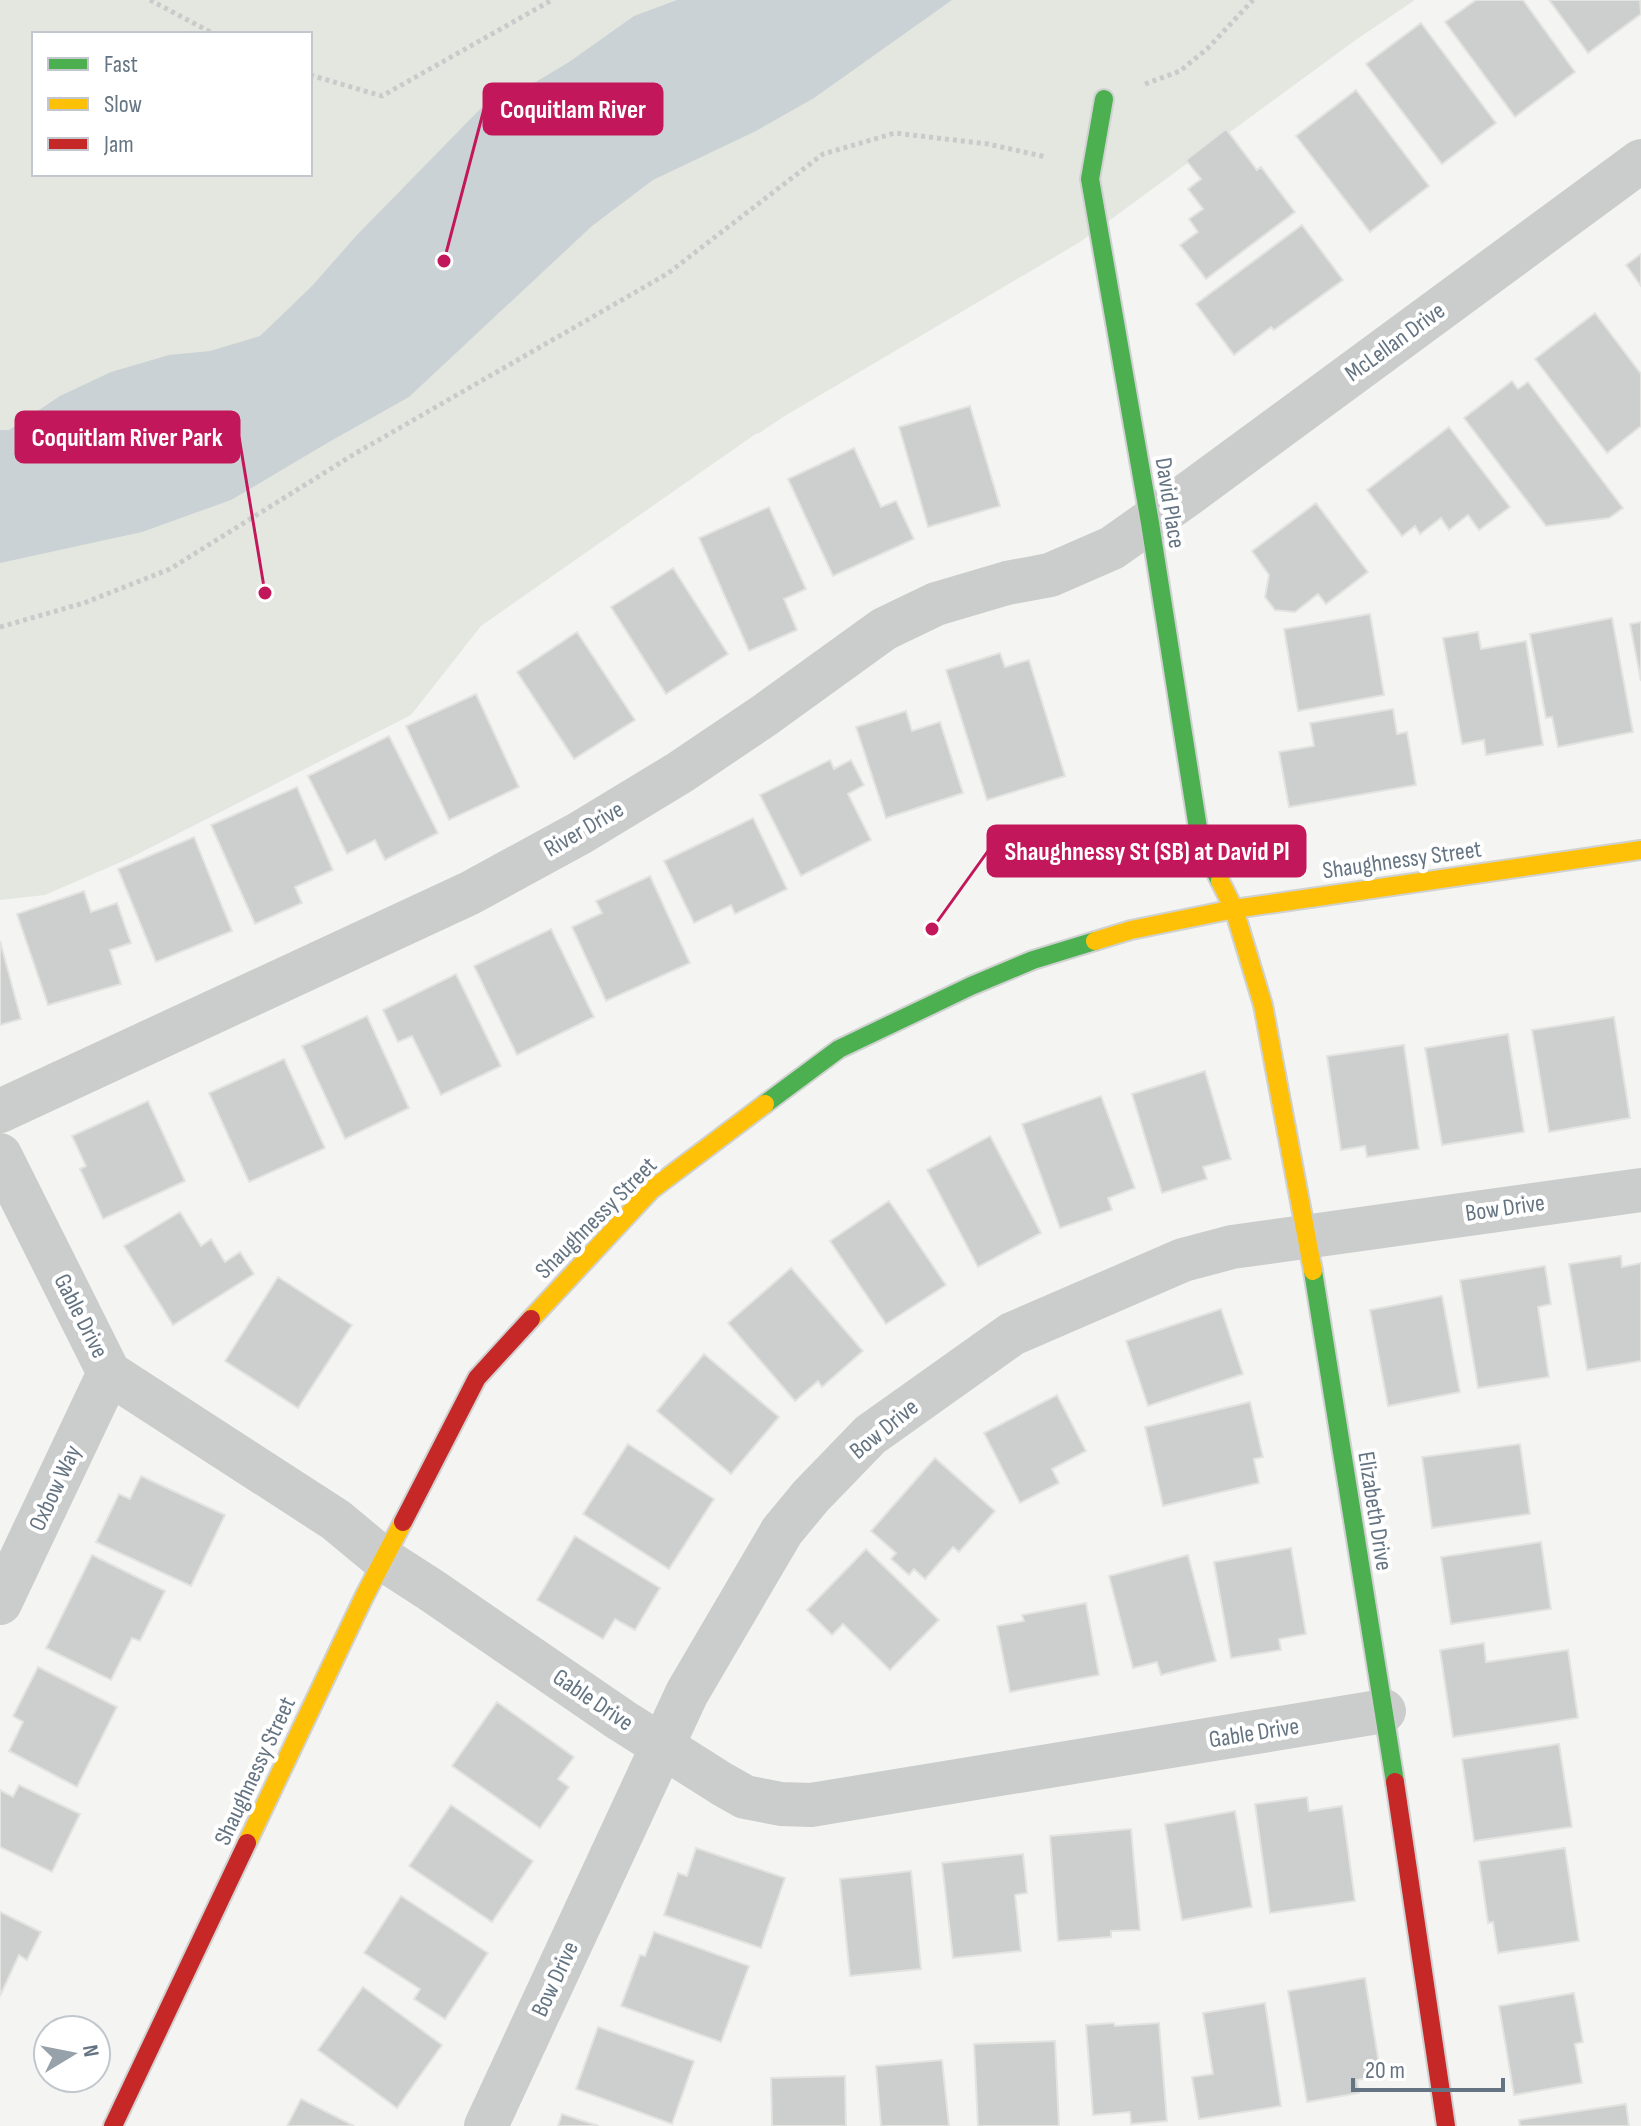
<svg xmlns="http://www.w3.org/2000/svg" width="1641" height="2126" font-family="'Sofia Sans Condensed',sans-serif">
<rect width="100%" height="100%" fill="#f4f4f2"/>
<path fill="#e4e7e0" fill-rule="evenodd" d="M0,0H1415L1357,39L1080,242L783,417L758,434L757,433L481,626L411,715L130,858L45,895L0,900ZM34,34H310V174H34Z"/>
<path fill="#cbd2d5" d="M677,0H952L814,98L756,131L653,180L592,226L409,397L329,442L231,500L142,532L0,563V430H9L60,396L111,372L169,355L210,351L260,336L312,286L356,236L487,102L519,92L569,62L634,16Z"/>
<path fill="#cdcece" stroke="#e3e3e2" stroke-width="2" d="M1476,0H1523L1575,72L1515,117L1445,22Z
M1549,0H1640L1641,14L1588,53Z
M1421,23L1496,123L1442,164L1366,64Z
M1356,90L1429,186L1370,232L1296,136Z
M1226,129L1257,170L1261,167L1295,212L1206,279L1180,245L1198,232L1189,219L1203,209L1188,189L1201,179L1186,160Z
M1302,225L1343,280L1274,330L1271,327L1234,355L1196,304Z
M1641,254V286L1626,265Z
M1595,313L1641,374V426L1607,453L1535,359Z
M1512,381L1518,389L1528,382L1623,508L1609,518L1546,526L1464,418Z
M970,406L1000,506L928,527L899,427Z
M1449,427L1510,507L1479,530L1468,515L1449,530L1441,518L1420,534L1415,526L1402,536L1367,490Z
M854,448L881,507L896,501L914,539L833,576L788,479Z
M1316,503L1368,572L1326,604L1318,594L1295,612L1275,610L1265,597L1269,575L1252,551Z
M769,507L806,589L784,599L797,630L749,651L699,538Z
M673,568L728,654L666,694L611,607Z
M1370,614L1384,695L1298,711L1284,629Z
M1612,618L1633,732L1558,747L1552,717L1546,718L1530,634Z
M1641,622V681L1630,624Z
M577,632L635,720L574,759L517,672Z
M1478,632L1481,649L1526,641L1543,745L1486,755L1484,740L1462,744L1443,638Z
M1000,653L1005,667L1029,660L1065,776L987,800L946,670Z
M476,694L519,787L449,820L406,726Z
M1393,709L1397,734L1407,732L1416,785L1289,807L1279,752L1314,746L1310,723Z
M906,711L912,731L940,722L963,793L886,818L856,727Z
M389,736L438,833L385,860L375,840L347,854L308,776Z
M830,760L834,769L851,760L864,785L848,794L871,840L801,876L760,795Z
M297,787L333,870L295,887L302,903L255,924L211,825Z
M753,818L787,889L735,914L731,905L694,923L664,861Z
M194,837L232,931L156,962L118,869Z
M650,876L690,963L606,1001L572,927L602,913L596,901Z
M84,891L91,912L117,903L131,943L110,950L121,984L48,1005L17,914Z
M551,929L594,1017L517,1055L474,966Z
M0,941L21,1019L0,1025Z
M456,974L501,1066L441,1095L412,1036L398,1042L383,1010Z
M367,1016L409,1108L345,1139L302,1046Z
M1614,1017L1630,1118L1549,1132L1532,1030Z
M1508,1034L1524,1132L1442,1145L1425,1048Z
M1404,1045L1419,1149L1367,1157L1365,1146L1341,1150L1327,1056Z
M284,1059L325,1148L249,1182L209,1093Z
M1205,1071L1231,1159L1203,1167L1207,1179L1162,1193L1132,1094Z
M1101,1096L1135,1188L1108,1198L1112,1210L1060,1228L1022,1124Z
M148,1101L185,1181L103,1219L80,1169L86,1166L72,1136Z
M990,1136L1041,1233L978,1267L927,1170Z
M889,1201L946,1285L886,1324L830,1241Z
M180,1212L201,1246L211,1239L225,1262L240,1252L254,1274L173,1325L124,1246Z
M1621,1256L1622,1267L1641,1263V1361L1587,1370L1569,1264Z
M1545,1266L1551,1304L1538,1307L1549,1377L1478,1388L1460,1280Z
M791,1268L863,1351L822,1387L818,1381L795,1401L728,1323Z
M278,1277L352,1325L298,1408L225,1361Z
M1442,1296L1460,1392L1388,1406L1370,1310Z
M1221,1309L1243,1374L1148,1406L1126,1341Z
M704,1354L779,1417L731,1474L657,1411Z
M1057,1395L1086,1451L1052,1469L1059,1483L1020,1503L984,1433Z
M1250,1402L1263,1457L1254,1459L1259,1483L1163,1506L1145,1427Z
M628,1444L714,1499L669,1569L583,1514Z
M1520,1444L1530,1514L1432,1528L1422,1457Z
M935,1458L995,1511L959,1552L953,1547L925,1579L914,1569L909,1575L891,1559L896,1553L871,1531Z
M141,1476L225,1515L191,1586L96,1542L119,1494L130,1499Z
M575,1536L660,1588L635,1630L615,1619L603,1639L537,1600Z
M1541,1542L1551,1609L1451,1624L1441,1557Z
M1291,1548L1306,1634L1279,1639L1281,1650L1231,1658L1214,1562Z
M866,1549L939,1620L890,1670L843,1624L832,1635L807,1610Z
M92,1555L165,1591L140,1641L132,1638L111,1680L46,1648Z
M1188,1555L1216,1661L1161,1675L1157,1662L1133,1668L1109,1576Z
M1086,1603L1099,1675L1010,1692L997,1626L1024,1621L1022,1615Z
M1484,1643L1486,1662L1568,1650L1578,1718L1453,1737L1440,1650Z
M38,1667L117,1707L77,1787L9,1751L23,1722L13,1716Z
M497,1702L574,1757L558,1779L569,1787L540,1828L452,1766Z
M1559,1744L1572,1827L1474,1841L1462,1759Z
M19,1785L80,1814L52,1872L0,1847V1790L13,1797Z
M1307,1797L1309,1811L1342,1806L1355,1901L1270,1913L1255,1804Z
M451,1805L533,1861L492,1922L409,1866Z
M1235,1811L1252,1907L1182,1920L1165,1824Z
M1131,1829L1140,1930L1111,1931V1937L1058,1941L1050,1836Z
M696,1848L785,1878L761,1948L664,1915L678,1873L687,1876Z
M1565,1848L1579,1941L1498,1953L1493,1922L1488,1923L1479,1861Z
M1023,1854L1027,1893L1015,1895L1021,1951L953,1958L942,1863Z
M911,1871L921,1969L850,1976L840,1879Z
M401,1896L488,1953L445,2019L414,1999L420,1989L364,1953Z
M0,1912L41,1932L27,1960L19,1955L0,1996Z
M654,1932L749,1966L721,2042L621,2006L640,1955L645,1956Z
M1365,1978L1381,2076L1357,2080L1359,2093L1307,2102L1288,1991Z
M363,1987L442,2045L397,2108L318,2050Z
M1574,1993L1583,2042L1575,2044L1582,2083L1514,2095L1499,2006Z
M1265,2003L1281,2106L1199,2119L1192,2077L1213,2074L1203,2013Z
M1114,2023L1115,2026L1159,2023L1167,2121L1131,2124L1130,2112L1093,2115L1086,2025Z
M598,2027L694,2061L672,2124L576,2089Z
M1055,2041L1059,2126H978L974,2044Z
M942,2060L949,2126H881L876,2066Z
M845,2076L846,2126H772L771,2078Z
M301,2099L354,2126H287Z
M1626,2104L1629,2126H1520L1519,2120Z
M562,2114L599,2126H558Z"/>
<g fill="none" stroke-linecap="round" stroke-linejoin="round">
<g stroke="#d0d2d2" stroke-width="22">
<path id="fast" d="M1104,99L1090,179L1150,523L1200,841L1220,881
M765,1104L839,1049L971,986L1033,960L1095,941
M1313,1271L1395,1782"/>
</g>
<g stroke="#d0d2d2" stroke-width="22">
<path id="slow" d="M1220,881L1234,909L1263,1005L1313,1271
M1095,941L1131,930L1234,909L1641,850
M531,1319L651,1190L765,1104
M247,1843L364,1597L403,1522"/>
</g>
<g stroke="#d0d2d2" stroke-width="22">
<path id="jam" d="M403,1522L477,1378L531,1319
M1395,1782L1446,2126
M113,2126L247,1843"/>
</g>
<path stroke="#cacaca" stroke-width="5" stroke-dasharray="4 4" stroke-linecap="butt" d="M150,0L214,34
M310,75L382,96L552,0
M1145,84L1180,71L1208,48L1253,0
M0,627L84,603L170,569L356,453L667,274L823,154L895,133L988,144L1046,157"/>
<path stroke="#cbcdcd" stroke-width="44" d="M0,1111L470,893L580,833L679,773L765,715L884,629L936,604L1007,583L1050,575L1112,548L1187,495L1641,161
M0,1155L109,1373L336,1520L383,1559L431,1590L621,1720L722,1784L745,1797L781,1804L811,1805L1384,1711
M0,1603L109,1373
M486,2126L687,1693L782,1531L811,1496L870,1435L1012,1334L1183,1260L1232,1247L1641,1190"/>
<use href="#fast" stroke="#4caf50" stroke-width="18"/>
<use href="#slow" stroke="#ffc107" stroke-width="18"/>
<use href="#jam" stroke="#c62828" stroke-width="18"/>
</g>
<g text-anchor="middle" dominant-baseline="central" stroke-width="8" stroke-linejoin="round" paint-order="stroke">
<g font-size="24" fill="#647482" stroke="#fff">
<text transform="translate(1395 342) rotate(-36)">McLellan Drive</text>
<text transform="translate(1170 503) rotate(81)">David Place</text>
<text transform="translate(584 829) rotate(-30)">River Drive</text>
<text transform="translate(1402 860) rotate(-8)">Shaughnessy Street</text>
<text transform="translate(1505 1208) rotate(-8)">Bow Drive</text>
<text transform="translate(596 1218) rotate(-45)">Shaughnessy Street</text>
<text transform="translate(81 1316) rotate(63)">Gable Drive</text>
<text transform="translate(884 1429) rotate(-39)">Bow Drive</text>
<text transform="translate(55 1488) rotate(-65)">Oxbow Way</text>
<text transform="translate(1375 1511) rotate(81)">Elizabeth Drive</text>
<text transform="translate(593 1700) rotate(34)">Gable Drive</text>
<text transform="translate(1254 1733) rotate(-9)">Gable Drive</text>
<text transform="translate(255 1771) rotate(-65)">Shaughnessy Street</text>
<text transform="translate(555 1979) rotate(-65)">Bow Drive</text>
</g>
</g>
<path fill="none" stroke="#c2185b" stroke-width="3" d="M444 261L484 109M265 593L239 437M932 929L988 851"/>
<g fill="#c2185b" stroke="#fff" stroke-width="3">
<circle cx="444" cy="261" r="8"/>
<circle cx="265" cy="593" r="8"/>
<circle cx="932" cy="929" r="8"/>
</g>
<g fill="#c2185b" stroke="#c2185b" stroke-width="3">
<rect x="484" y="84" width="178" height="50" rx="8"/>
<rect x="16" y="412" width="223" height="50" rx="8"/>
<rect x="988" y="826" width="317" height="50" rx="8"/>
</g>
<g font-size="26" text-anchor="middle" font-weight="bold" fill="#fff">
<text x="573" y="118">Coquitlam River</text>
<text x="127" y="446">Coquitlam River Park</text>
<text x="1147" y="860">Shaughnessy St (SB) at David Pl</text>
</g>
<rect x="32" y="32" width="280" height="144" fill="#ffffff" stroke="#c1c7cd" stroke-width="2"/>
<rect x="48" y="58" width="40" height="12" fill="#4caf50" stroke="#c1c7cd" stroke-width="2"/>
<text x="104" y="72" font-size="24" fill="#647482">Fast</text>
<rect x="48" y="98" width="40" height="12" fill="#ffc107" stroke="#c1c7cd" stroke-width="2"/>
<text x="104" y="112" font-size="24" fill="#647482">Slow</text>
<rect x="48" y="138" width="40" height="12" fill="#c62828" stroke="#c1c7cd" stroke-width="2"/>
<text x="104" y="152" font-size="24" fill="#647482">Jam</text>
<g transform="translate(72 2054) rotate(80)"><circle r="38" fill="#ffffff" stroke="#c1c7cd" stroke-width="2"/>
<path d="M0-6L14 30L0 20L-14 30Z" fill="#96a1a9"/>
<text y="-12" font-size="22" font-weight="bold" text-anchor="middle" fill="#647482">N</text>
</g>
<path d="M1353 2078v12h150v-12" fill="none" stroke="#647482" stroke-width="4"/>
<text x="1365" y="2078" font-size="24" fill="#647482" stroke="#ffffff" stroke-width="6" paint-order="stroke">20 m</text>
</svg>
